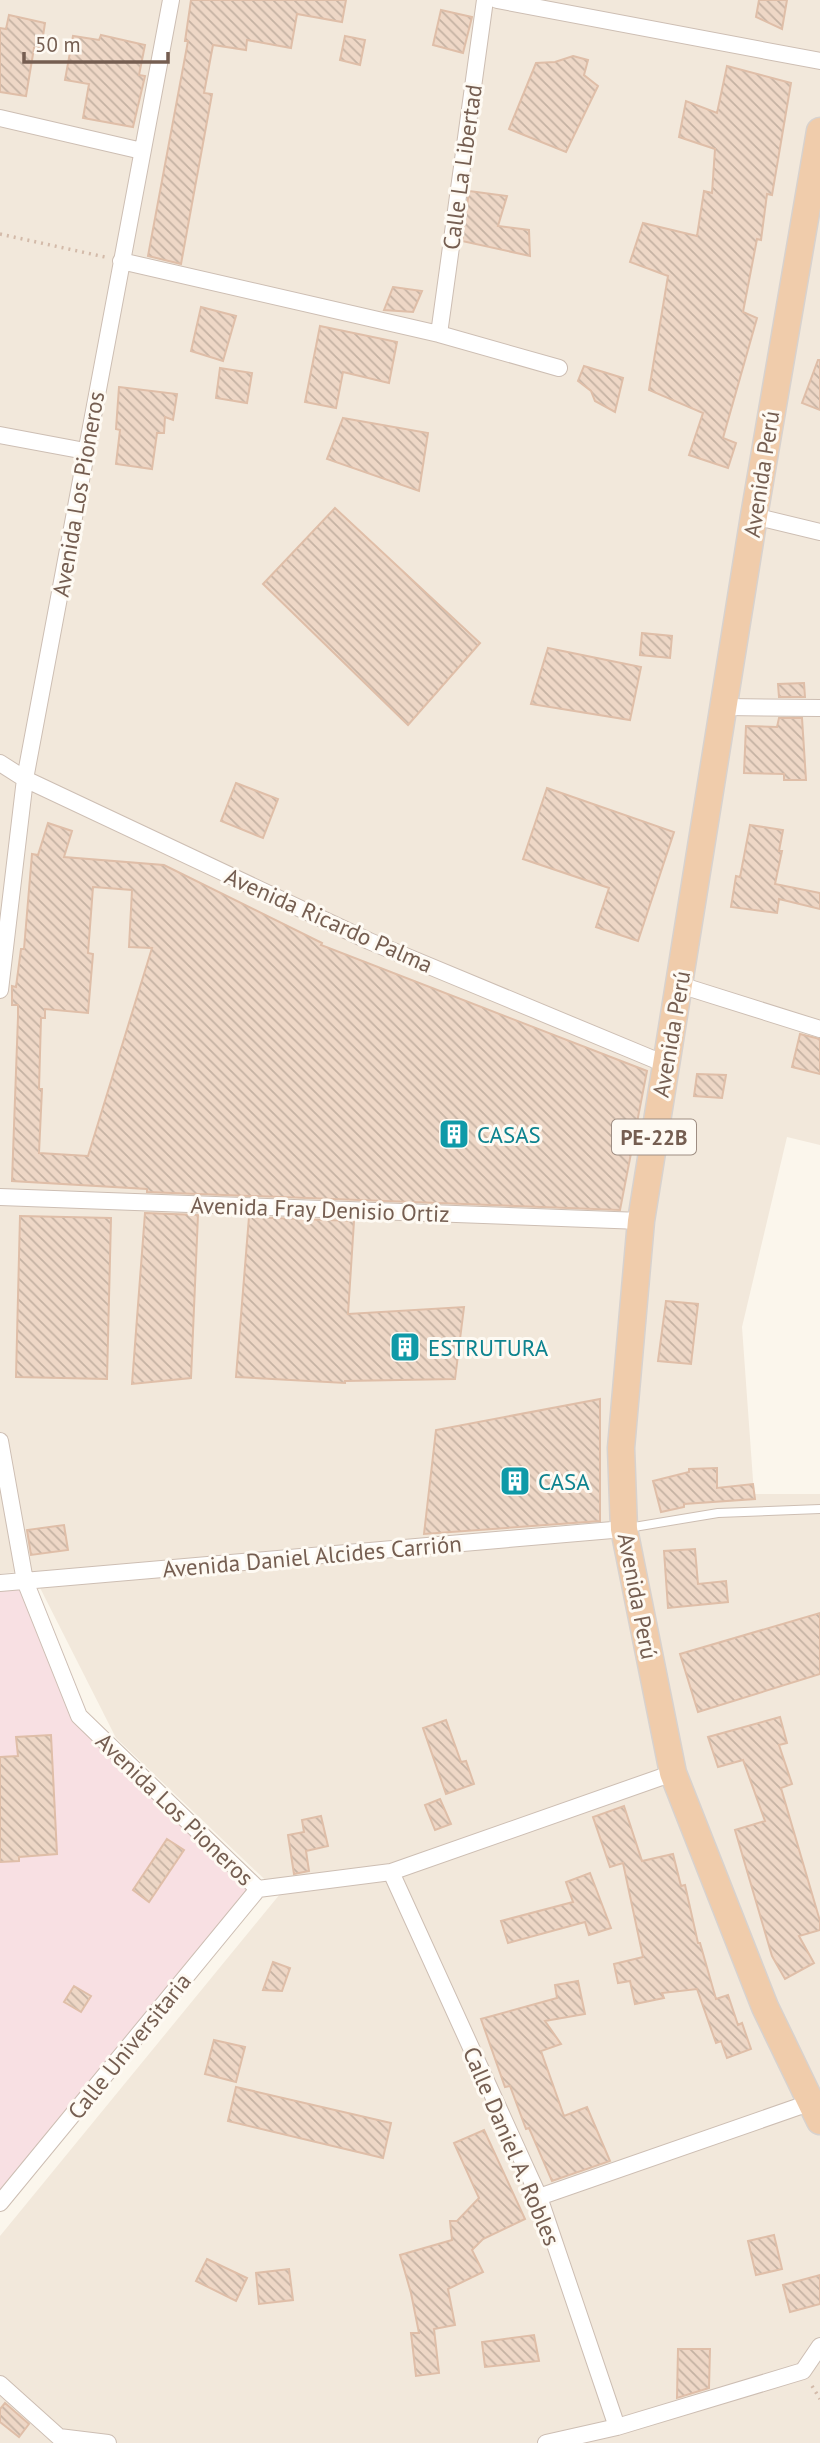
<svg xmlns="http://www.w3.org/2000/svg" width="820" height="2443" font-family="'PT Sans',sans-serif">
<defs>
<pattern id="building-back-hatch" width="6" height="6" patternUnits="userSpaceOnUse" patternTransform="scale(1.75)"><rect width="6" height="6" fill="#eed7c6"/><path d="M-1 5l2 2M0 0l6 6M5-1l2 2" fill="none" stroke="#c5b2a3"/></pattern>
</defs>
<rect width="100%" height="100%" fill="#fbf6ec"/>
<path fill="#f2e8db" d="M0,0H820V1145L787,1137L742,1327L754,1494H820V2443H0V2236L280,1894L116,1738L31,1570L0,1574Z"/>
<path fill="#f8e0e3" d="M25,1581L79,1716L258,1889L0,2203V1583Z"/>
<path fill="url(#building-back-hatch)" stroke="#dfbea8" stroke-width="2" fill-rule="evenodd" d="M191,0H346L342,22L297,14L291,48L247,40L246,50L213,45L204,93L212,94L181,264L148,256L188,41H185Z
M759,0H787L782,29L756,17Z
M441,10L472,17L463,53L433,45Z
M9,15L45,23L41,49L34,48L26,96L0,92V28L6,29Z
M101,35L145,45L139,75L145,76L133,127L83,118L89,84L65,80L73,36L99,40Z
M345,36L365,40L360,65L340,60Z
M573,56L588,60L584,75L598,86L566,152L509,129L536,63L555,62Z
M727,66L791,83L772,195L767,194L761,240L757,239L743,312L757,318L723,438L736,443L728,468L689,455L703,413L649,390L668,276L630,262L643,223L697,236L704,191L712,193L715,149L679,137L686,101L717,113Z
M469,191L507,196L498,226L529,230L530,256L462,241Z
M393,287L422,291L413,312L384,310Z
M201,307L236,316L223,361L191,351Z
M320,326L397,342L389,383L343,372L336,408L305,402Z
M818,360H820V410L802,403Z
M584,366L623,378L615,412L595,401L591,391L578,381Z
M220,368L252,373L247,403L216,398Z
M119,387L177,394L173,420L165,417L164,433H157L152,469L116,464L120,430L116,429Z
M343,418L428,433L419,491L327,459Z
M335,508L480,643L408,725L263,584Z
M642,633L672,636L670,658L640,655Z
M548,648L641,667L630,720L531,704Z
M804,683L805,697H779L778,684Z
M779,718H802L806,780H784V774L744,773L746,726L777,727Z
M236,783L278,799L263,838L221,821Z
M547,788L674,832L638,941L596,927L609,888L523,859Z
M48,823L72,831L64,857L164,865L322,943L321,945L647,1071L620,1210L147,1192V1189L12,1181L18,1017V1005H12V986L16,987L21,949H24L32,854L38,855ZM93,887L132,890L129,947L152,948L88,1156L39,1153L42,1089H39L41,1018H45V1009L88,1013L93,954L88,953Z
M750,825L783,830L779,851H782L775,884L820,893V909L779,899L777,913L731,907L736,876L740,877Z
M800,1034L820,1039V1074L792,1067Z
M697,1074L726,1075L722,1098L694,1096Z
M145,1213L198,1215L191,1378L132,1384Z
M20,1216L111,1218L107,1379L16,1377Z
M249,1217L354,1221L348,1314L464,1307L455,1379L345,1381V1383L236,1377Z
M666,1301L698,1304L691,1364L658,1361Z
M600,1399V1521L424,1534L436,1430Z
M717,1468V1488L753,1484L755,1499L684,1504V1507L661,1512L653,1481L689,1472V1469Z
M64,1525L68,1550L31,1555L27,1530Z
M695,1549L698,1584L726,1581L728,1602L668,1608L664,1551Z
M820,1613V1674L698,1712L680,1654Z
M780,1717L787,1743L779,1745L792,1784L781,1788L820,1921V1930L799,1936L814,1963L785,1979L772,1956L735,1830L765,1821L743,1760L718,1767L708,1737Z
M446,1720L461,1762L466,1761L474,1784L446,1794L423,1728Z
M51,1735L57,1854L19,1857V1861L0,1862V1757L18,1756L16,1737Z
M440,1799L451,1824L435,1830L425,1805Z
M624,1806L642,1861L673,1854L681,1886L685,1885L698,1943H700L716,1999L728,1995L738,2025L742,2023L751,2049L727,2058L721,2041L716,2043L697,1989L662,1993L664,1998L635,2004L630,1981L618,1983L614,1964L643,1957L623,1863L610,1867L593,1817Z
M321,1816L328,1846L306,1851L309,1871L294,1874L288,1835L304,1832L302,1820Z
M167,1839L184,1850L149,1902L133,1890Z
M590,1873L611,1928L589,1935L585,1922L508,1943L501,1921L573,1902L566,1882Z
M273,1962L290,1968L282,1991L263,1990Z
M578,1981L585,2014L545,2021L561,2044L541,2051L564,2116L587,2107L610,2161L552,2181L529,2128L526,2129L510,2086L505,2087L481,2019L557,1998L555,1985Z
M74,1986L91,1996L81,2012L64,2002Z
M214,2040L245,2047L236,2082L205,2074Z
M236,2087L391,2123L383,2158L228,2121Z
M484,2130L525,2219L483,2239L472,2250L483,2272L448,2289L455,2325L434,2329L439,2373L416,2376L411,2333H419L411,2293L400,2255L452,2240L450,2221H457L479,2198L454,2143Z
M774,2235L782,2269L756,2275L748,2241Z
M207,2259L247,2278L236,2301L196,2281Z
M289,2269L293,2300L259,2304L256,2273Z
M820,2275V2304L790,2312L783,2285Z
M534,2335L539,2361L485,2367L482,2342Z
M678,2349H710L709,2388L677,2398Z
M5,2403L29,2424L19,2437L0,2422V2409Z"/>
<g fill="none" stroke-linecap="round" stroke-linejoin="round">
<g stroke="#cdbeb3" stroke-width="10">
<path id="service" d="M628,1528L718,1513L820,1509"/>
</g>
<g stroke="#cdbeb3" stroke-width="18">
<path id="minor" d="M497,0L820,61
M0,118L142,151
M121,261L439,334L559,368
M439,334L485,0
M0,435L85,451
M754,516L820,532
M725,707L820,708
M0,763L25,779L369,941L665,1064
M680,985L820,1029
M0,990L25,779L171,0
M0,1197L641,1221
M0,1441L25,1581L79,1716L258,1889L391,1872L673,1773
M0,1583L624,1529
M391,1872L539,2197L617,2427
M539,2197L809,2103
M0,2203L258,1889
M0,2384L59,2437L108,2443
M546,2443L617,2427L803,2371L820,2346"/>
</g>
<g stroke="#d8d2ce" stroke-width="29">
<path id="trunk" d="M820,131L754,516L641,1221L621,1448L624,1529L673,1773L765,2007L820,2121"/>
</g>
<path stroke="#d3baa9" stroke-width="3.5" stroke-dasharray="2 5" stroke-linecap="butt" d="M0,234L105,257
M812,2386L820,2399"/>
<use href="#service" stroke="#fff" stroke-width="8"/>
<use href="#minor" stroke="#fff" stroke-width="16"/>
<use href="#trunk" stroke="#f0ccab" stroke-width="26"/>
</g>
<defs>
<g id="building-square" transform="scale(1.575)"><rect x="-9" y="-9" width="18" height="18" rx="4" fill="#0f9aa8" stroke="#fefaf3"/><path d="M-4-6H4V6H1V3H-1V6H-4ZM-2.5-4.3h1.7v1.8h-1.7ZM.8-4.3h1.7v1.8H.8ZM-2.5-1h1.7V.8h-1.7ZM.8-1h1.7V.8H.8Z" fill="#fff"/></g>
</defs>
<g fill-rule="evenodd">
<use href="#building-square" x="454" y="1134"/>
<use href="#building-square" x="405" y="1347"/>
<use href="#building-square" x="515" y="1481"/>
</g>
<g text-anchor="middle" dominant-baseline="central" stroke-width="6" stroke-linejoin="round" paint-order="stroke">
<rect fill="#fefaf3" stroke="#9e8d82" stroke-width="2" x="612" y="1119.5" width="84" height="35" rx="5"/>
<g font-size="21" font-weight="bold" fill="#755e51">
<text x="654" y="1137">PE-22B</text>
</g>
<g font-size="23" fill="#755e51" stroke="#fefaf3">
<text transform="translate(462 167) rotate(-82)">Calle La Libertad</text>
<text transform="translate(761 474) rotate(-81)">Avenida Perú</text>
<text transform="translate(78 494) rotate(-80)">Avenida Los Pioneros</text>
<text transform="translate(329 920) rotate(24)">Avenida Ricardo Palma</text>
<text transform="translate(671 1034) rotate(-80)">Avenida Perú</text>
<text transform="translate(320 1209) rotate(2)">Avenida Fray Denisio Ortiz</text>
<text transform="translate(312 1556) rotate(-5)">Avenida Daniel Alcides Carrión</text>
<text transform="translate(638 1596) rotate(79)">Avenida Perú</text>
<text transform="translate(175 1809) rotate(44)">Avenida Los Pioneros</text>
<text transform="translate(129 2046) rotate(-51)">Calle Universitaria</text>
<text transform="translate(512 2146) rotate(67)">Calle Daniel A. Robles</text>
</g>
<g font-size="23" fill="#0d838f" stroke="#fefaf3" text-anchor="start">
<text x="477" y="1134">CASAS</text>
<text x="428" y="1347">ESTRUTURA</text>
<text x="538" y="1481">CASA</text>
</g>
</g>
<path d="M24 52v10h144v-10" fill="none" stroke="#755e51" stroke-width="3.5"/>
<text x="35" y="52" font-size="21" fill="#755e51" stroke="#fefaf3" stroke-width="5" paint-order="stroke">50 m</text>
</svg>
